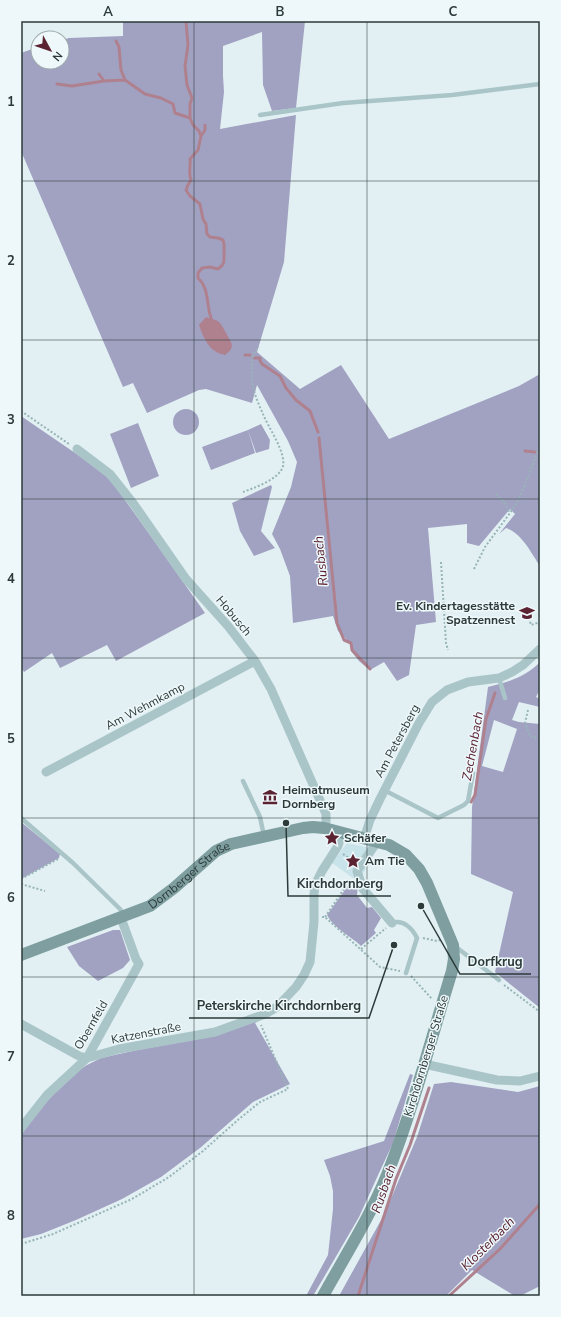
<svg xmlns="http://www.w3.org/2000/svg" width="561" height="1317" font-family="'Nunito Sans',sans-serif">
<rect width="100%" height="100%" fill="#e2f0f3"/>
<path fill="#a1a2c2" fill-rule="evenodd" d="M123,21H305L296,108L272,111L263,85L262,32L223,46V76L224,92L220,129L296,115L284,262L257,352L300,389L341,365L389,439L519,386L540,374V566C532,554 521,532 506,528L499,534L515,514L510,509L479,546L467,543V524L428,528L436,622L416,625L409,675L397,681L384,662L370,670L359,661L351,651V644L338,631L333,616L293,623L290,576L280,549L272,534L291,487L297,462L288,441L257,385L252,403L206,389L199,390L147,413L133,383L123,387L21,151V53L38,47V62H62V40L69,38L123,36Z
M173 422a13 13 0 1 1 26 0a13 13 0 1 1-26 0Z
M21,416L81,457L106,476L115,486L150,535L205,613L116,661L107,645L60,668L52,653L24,672L21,667Z
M138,423L159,476L131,488L110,434Z
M261,424L270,440L269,449L256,453L248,430Z
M248,430L255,453L211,470L202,447Z
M271,485L272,487L261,531L275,548L254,556L240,531L232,503Z
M540,662V689L536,697L540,699V707L519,702L512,720L519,722L540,724V1008L495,972L513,892L471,874L472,807L488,687C508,682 526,677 540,662ZM494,720L517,729L503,772L482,766Z
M21,822L60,854L59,858L21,879Z
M352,880C358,884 358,888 357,895L367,908L372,907L381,918L374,930L376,933L361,946C351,936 334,929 327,915Z
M113,930H120L130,960L123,968L98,981L79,966L67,947Z
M272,1014L255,1023L290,1084L253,1102L200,1148L161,1177L122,1199L76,1220L41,1234L21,1239V1135L44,1104L75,1073L87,1065L101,1058L137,1050L215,1036Z
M410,1074L413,1075L393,1143L379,1173L359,1217L313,1296H306L328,1255L333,1209V1191L330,1176L324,1160L384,1141Z
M451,1082L518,1092L540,1086V1286L520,1296H515L472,1270L446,1296H339L385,1213L417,1137L434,1084Z"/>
<path fill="#c9e3ea" d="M347,843L375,849L363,867L366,869L361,877L353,878L332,863Z"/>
<path fill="#af818f" d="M206,317C210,319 216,319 219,322C223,326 228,337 231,342C234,348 229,352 225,355C209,352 204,339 199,325Z"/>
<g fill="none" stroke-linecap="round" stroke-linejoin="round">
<path stroke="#af818f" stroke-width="3" d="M186,21L188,45L185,66L187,85L192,98L190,104V118L193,125L199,131L201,136L198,150L190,159C191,166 188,173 191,180L188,185L186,190L190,196L200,204L203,219L206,224L207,234L210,237L218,238L223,240C225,246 224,248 224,254C224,262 225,264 218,269L210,267L202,268L198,273V278C211,290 205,308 213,323
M116,41L119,47L121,70L125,80
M99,74L104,81
M57,84L72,86L104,81L125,80L145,94L161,98L173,104L175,113L190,118
M201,136L205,130V125
M245,355H250
M254,358H260V361L262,364L280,376L286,388L296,400L310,411L318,432
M319,438L337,623L344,640L351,643L352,650L370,669
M525,451L535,452
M471,802L475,795L486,719L495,693
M358,1296L396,1179L410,1145L429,1088
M449,1296L500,1249L540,1204"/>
<path stroke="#97b4b7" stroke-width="2" stroke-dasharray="2 2" stroke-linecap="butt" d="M21,411L69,444
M243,492C254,488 280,479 283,466C286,452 268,427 263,414C256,399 250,383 252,367C252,359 253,352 259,347
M496,494L503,501L510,513
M441,562L446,643L448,650
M474,569L485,547L510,513L519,499L540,446
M529,618L531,625L540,622
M528,710L525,723L530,736L540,739
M343,854L353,861
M21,879L58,859
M21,884L45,891
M322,917H325L380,967L400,971
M325,917L350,880
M423,938L437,941L440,940
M361,949L386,928
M411,976L432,999
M504,985L540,1012
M21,1244L53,1234L132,1199L169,1177L203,1151L239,1119L260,1102L288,1089L261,1025"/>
<path stroke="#aac5c8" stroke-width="4.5" d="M260,115L343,103L452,95L540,84
M499,678L505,698
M243,781L260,817L264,836
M384,790L438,818L464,805L468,801L473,773
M21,818L73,863L120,909L124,915
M392,923C403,919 412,928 417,938L406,973
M456,947L499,980"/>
<path stroke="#aac5c8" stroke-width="9" d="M77,449L110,474L133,503L186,579L228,626L255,661L271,689L326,814V822L324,828
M46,772L255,661
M364,839L370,820L380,799L419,723L432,702L447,690L468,682L499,678L512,672L523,665L540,649
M377,842L357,871L363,889L392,923
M21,1024L79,1056L87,1058L119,1049L215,1032L265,1014L277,1007L296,987L304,975L310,962L314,922V894L315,885L322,871L338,846L342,833
M424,1064L497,1080L520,1081L540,1076
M21,1128L47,1095L87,1058L139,964L136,959L121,918"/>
<path stroke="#7e9e9f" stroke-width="12" id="s1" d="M21,955L150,906L174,888L216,851L231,844L303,828L313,827L324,828L389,845L406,855L419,869L427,883L453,945L454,959L452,971C431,1039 413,1109 387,1175C370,1217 345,1256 323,1296"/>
</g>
<path fill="none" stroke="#2c3a3a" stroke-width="1" stroke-opacity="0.55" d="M194,21V1296M367,21V1296M21,181H540M21,340H540M21,499H540M21,658H540M21,818H540M21,977H540M21,1136H540"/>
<defs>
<g id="school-bare" transform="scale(1.2)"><path d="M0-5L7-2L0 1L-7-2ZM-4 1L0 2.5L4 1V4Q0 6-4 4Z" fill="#5b2232" stroke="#eef8fa" stroke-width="2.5" paint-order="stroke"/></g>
<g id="museum-bare" transform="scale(1.2)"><path d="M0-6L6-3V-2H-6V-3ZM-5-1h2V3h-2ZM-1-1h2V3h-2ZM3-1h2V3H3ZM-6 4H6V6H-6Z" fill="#5b2232" stroke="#eef8fa" stroke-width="2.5" paint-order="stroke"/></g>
<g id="sight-bare" transform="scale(1.2)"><path d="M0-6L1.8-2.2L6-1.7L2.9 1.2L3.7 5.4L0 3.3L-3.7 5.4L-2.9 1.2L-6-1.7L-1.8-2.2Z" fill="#5b2232" stroke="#eef8fa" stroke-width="2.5" paint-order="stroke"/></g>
</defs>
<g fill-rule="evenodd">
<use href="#school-bare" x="527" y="613"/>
<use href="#museum-bare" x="270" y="797"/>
<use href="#sight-bare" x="332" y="838"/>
<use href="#sight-bare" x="353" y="861"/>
</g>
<g text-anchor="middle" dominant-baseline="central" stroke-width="3" stroke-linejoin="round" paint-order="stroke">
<g font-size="12" font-weight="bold" fill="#2c3a3a" stroke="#eef8fa" text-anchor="start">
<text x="515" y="606" text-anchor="end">Ev. Kindertagesstätte<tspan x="515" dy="14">Spatzennest</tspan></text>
<text x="282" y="790">Heimatmuseum<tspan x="282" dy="14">Dornberg</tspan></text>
<text x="344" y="838">Schäfer</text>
<text x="365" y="861">Am Tie</text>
</g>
<g font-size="12" fill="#2c3a3a" stroke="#eef8fa">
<text transform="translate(234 616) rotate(50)">Hobusch</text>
<text transform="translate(145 706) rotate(-28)">Am Wehmkamp</text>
<text transform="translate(397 741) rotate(-62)">Am Petersberg</text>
<text stroke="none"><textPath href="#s1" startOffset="188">Dornberger Straße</textPath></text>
<text transform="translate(91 1025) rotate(-60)">Obernfeld</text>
<text transform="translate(146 1033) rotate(-11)">Katzenstraße</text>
<text transform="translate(426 1056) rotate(-73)">Kirchdornberger Straße</text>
</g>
<g font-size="13" font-style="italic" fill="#5b2232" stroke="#eef8fa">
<text transform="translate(321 561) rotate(-96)">Rusbach</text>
<text transform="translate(473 746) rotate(-80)">Zechenbach</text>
<text transform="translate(384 1189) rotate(-71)">Rusbach</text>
<text transform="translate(488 1244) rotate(-45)">Klosterbach</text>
</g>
</g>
<path fill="none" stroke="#2c3a3a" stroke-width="1.5" d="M286 823L288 896H391M421 906L460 974H531M394 945L369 1018H189"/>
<g fill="#2c3a3a" stroke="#eef8fa" stroke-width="1.5">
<circle cx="286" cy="823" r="4"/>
<circle cx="421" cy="906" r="4"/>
<circle cx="394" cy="945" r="4"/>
</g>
<g font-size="13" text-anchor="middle" font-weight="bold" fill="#2c3a3a" stroke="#eef8fa" stroke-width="3" stroke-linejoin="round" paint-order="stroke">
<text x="340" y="888">Kirchdornberg</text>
<text x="495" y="966">Dorfkrug</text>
<text x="279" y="1010">Peterskirche Kirchdornberg</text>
</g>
<rect width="561" height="1317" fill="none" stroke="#eef8fa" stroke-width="44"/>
<g transform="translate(50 50) rotate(130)"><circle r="19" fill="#eef8fa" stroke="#a0acad"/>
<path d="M0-3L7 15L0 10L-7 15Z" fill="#5b2232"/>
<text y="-6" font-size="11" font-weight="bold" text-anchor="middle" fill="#2c3a3a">N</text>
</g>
<rect x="22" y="22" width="517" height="1273" fill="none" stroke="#2c3a3a" stroke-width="1.5"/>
<g font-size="13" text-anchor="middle" font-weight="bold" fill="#2c3a3a">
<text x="108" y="16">A</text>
<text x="280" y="16">B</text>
<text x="453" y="16">C</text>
<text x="11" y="106">1</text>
<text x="11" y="265">2</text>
<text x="11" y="424">3</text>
<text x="11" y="583">4</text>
<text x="11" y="743">5</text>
<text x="11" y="902">6</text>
<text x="11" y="1061">7</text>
<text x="11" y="1220">8</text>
</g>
</svg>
